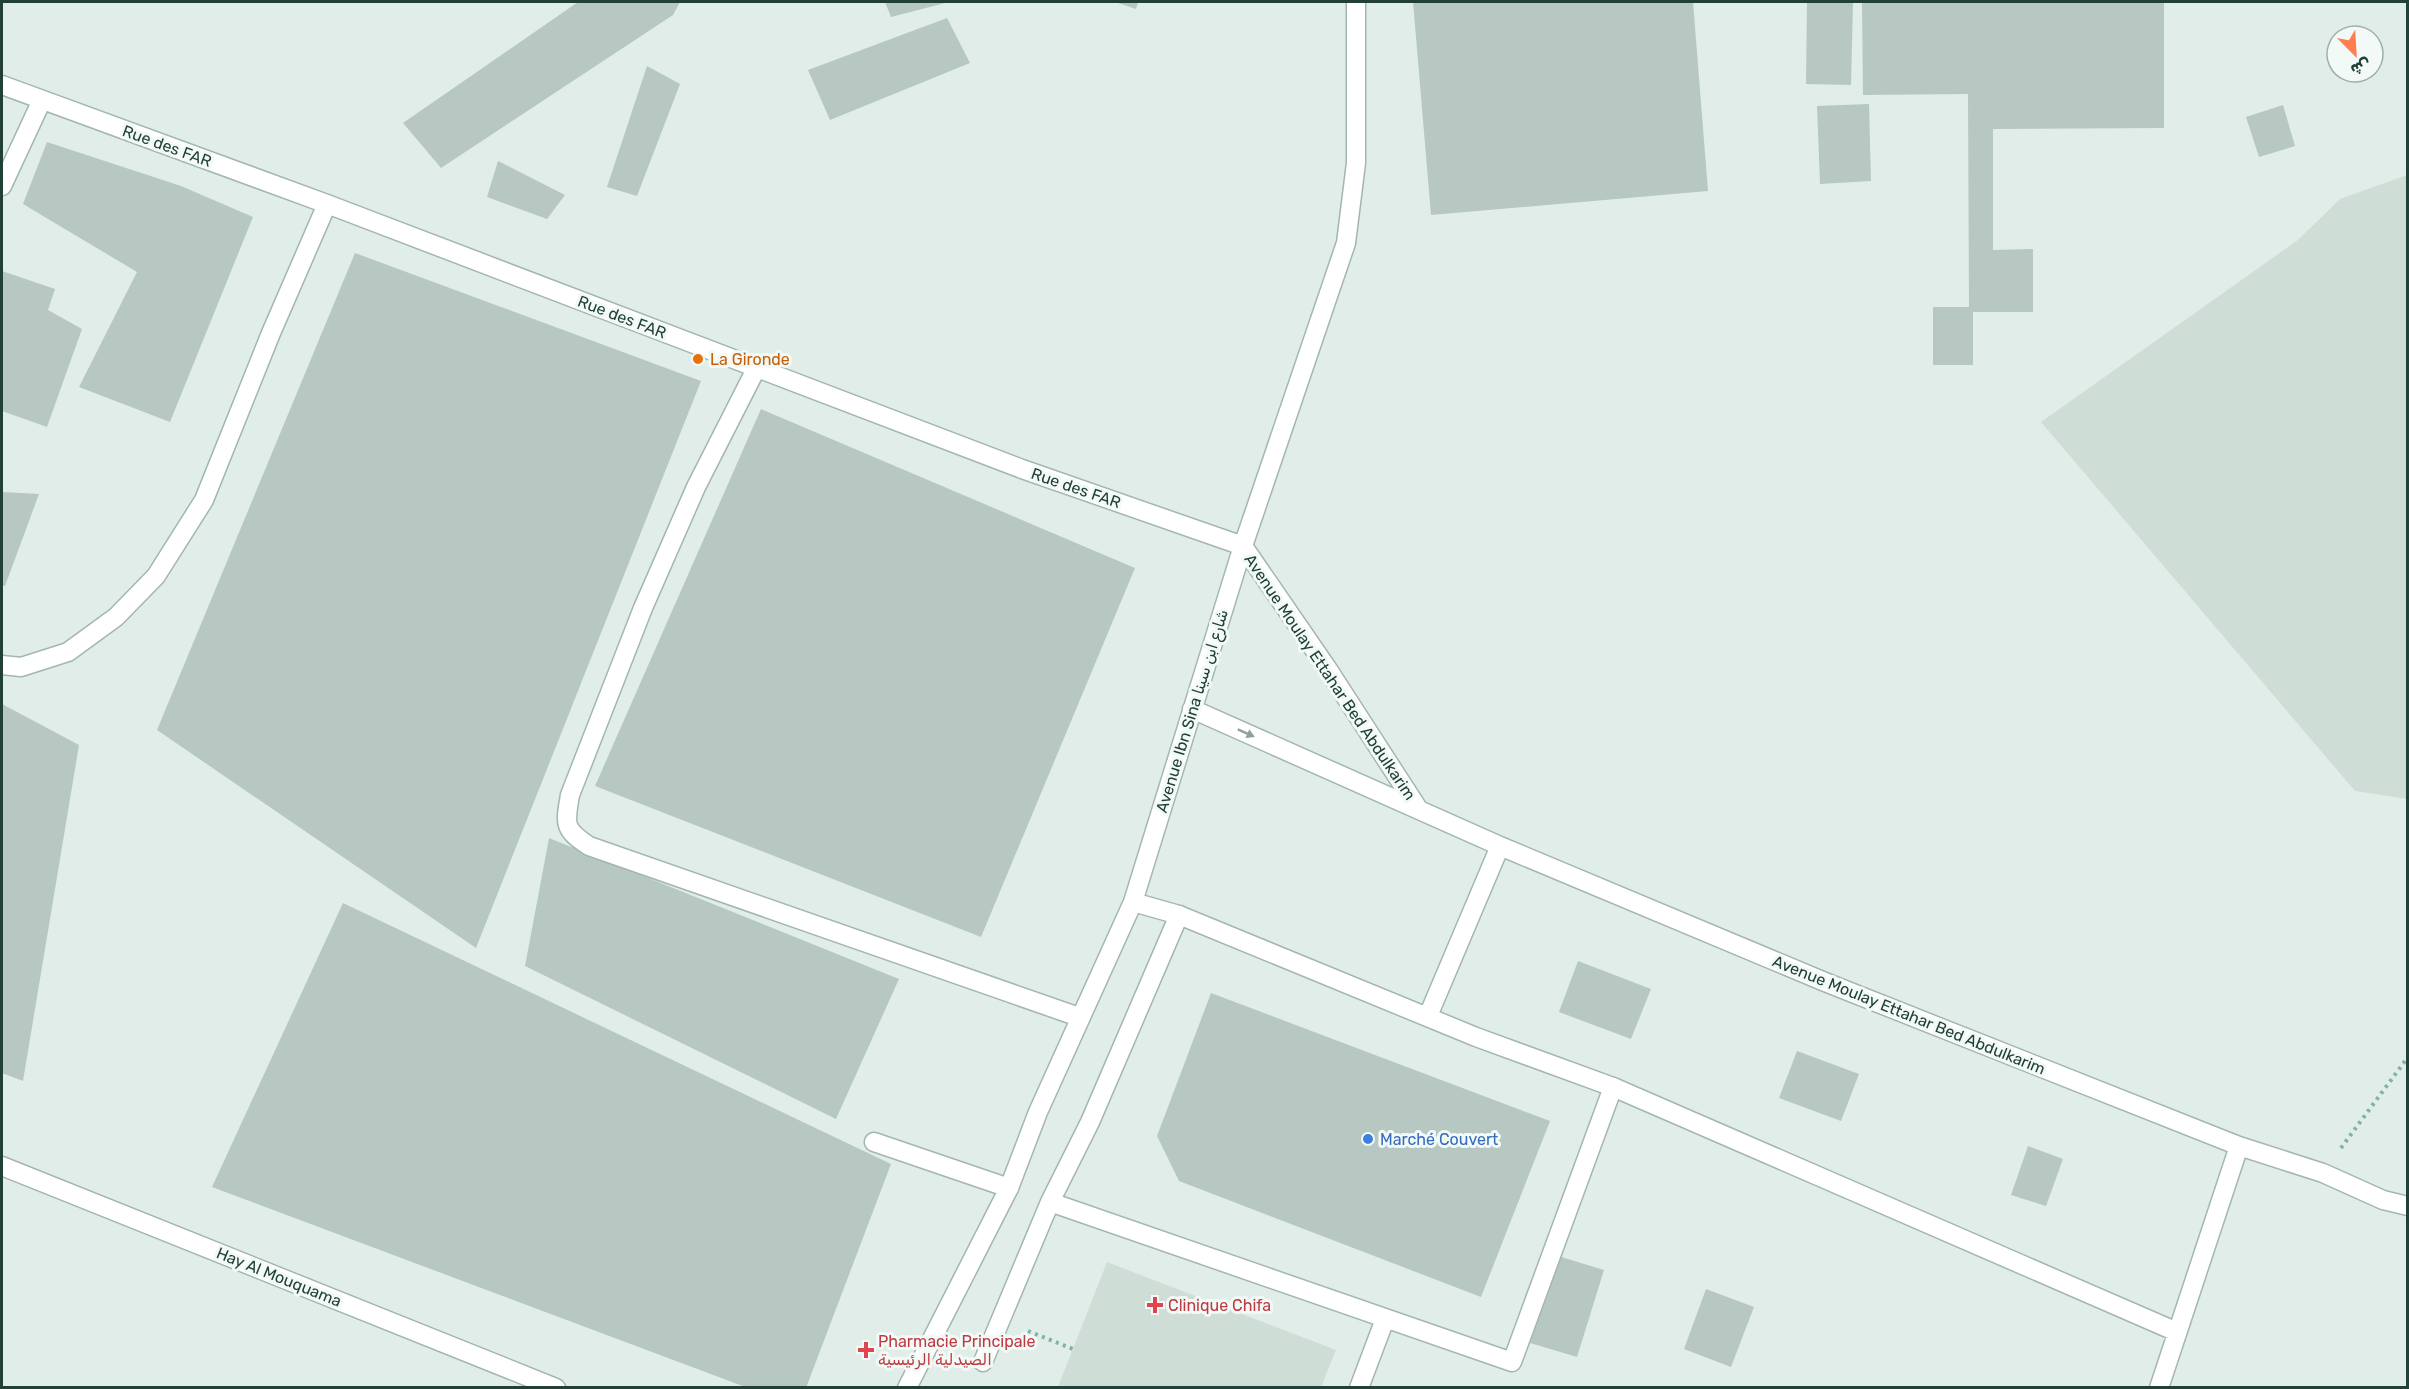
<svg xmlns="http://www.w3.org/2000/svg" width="2409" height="1389" font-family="Rubik,'Noto Sans Arabic',sans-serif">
<rect width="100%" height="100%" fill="#e1ede8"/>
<path fill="#cfddd7" d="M2407,175H2408L2407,799L2355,791L2041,422L2298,240L2340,199Z
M1107,1262L1336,1350L1321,1387H1058Z"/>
<path fill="#b6c8c1" d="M578,2H680L673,15L441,168L403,123Z
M885,2H949L891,17Z
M1115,2H1138L1136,9Z
M1413,2H1693L1708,191L1431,215Z
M1807,2H1853L1851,85L1806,84Z
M1862,2H2164V128L1993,129V250L2033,249V312H1973V365H1933V307H1969L1968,94L1863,95Z
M947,18L970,63L830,120L808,70Z
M647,66L680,84L637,196L607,187Z
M1869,104L1871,181L1820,184L1817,106Z
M2283,105L2295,146L2259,157L2246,117Z
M47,142L181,186L253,217L170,422L79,387L137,272L23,204Z
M498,161L565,195L547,219L487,197Z
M355,253L701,381L476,948L157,730Z
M2,271L55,289L48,310L82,329L47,427L2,411Z
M761,409L1135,568L981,937L595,786Z
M2,492L39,494L5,586L2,585Z
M2,704L79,745L23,1081L2,1073Z
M549,838L899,979L836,1119L525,966Z
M343,903L891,1164L806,1388H748L212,1187Z
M1578,961L1651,989L1631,1039L1559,1012Z
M1211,993L1550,1121L1481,1297L1179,1181L1157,1136Z
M1797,1051L1859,1074L1841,1121L1779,1098Z
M2028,1146L2063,1159L2046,1206L2011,1195Z
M1558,1256L1604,1270L1577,1357L1530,1343Z
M1706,1289L1754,1307L1731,1367L1684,1349Z"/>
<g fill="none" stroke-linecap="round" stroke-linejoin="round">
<g stroke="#a3b6b0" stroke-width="21">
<path id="service" d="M874,1142L1009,1188
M1050,1202L1512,1362L1613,1087
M983,1362L1050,1202L1090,1122L1179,915
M1359,1388L1385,1319"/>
</g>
<g stroke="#a3b6b0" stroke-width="21">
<path id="minor" d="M2,85L327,204L1022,469L1243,546L1327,668L1417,807
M2,186L42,100
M756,369L696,487L643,608L570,795C565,824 563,829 589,846L1079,1017
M2,665L21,667L68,652L116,617L156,576L204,500L271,333L327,204
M1192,709L1500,846L1825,982L2239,1146L2323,1173L2383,1200L2408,1206
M1133,902L1179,915L1476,1037L1613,1087L2177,1332
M1428,1016L1500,846
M2,1166L556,1388
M907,1388L1009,1188L1038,1112L1133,902L1243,546L1346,243L1356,163V2
M2159,1388L2239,1146"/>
</g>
<path stroke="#7fb4a4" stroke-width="4" stroke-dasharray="3 4.5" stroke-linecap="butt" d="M2341,1148L2408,1057
M1028,1331L1073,1349"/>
<use href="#service" stroke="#fff" stroke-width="18"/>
<use href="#minor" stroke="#fff" stroke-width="18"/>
</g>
<defs><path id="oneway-solid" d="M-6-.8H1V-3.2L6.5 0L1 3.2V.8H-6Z" transform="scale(1.5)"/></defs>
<use fill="#90a09c" href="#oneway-solid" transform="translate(1246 733) rotate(24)"/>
<circle fill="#e8710a" stroke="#f2f9f6" stroke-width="2" cx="698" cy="359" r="6"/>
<circle fill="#3f7fe0" stroke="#f2f9f6" stroke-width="2" cx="1368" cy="1139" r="6"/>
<g fill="#e0444e" stroke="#f2f9f6" stroke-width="2">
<path d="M1152 1296h6v6h6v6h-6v6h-6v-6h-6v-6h6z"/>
<path d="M863 1341h6v6h6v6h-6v6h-6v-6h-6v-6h6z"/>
</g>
<g text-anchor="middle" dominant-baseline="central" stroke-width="6" stroke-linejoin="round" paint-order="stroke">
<g font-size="16" fill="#204038" stroke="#f2f9f6">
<text transform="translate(167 146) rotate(20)">Rue des FAR</text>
<text transform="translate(622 317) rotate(21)">Rue des FAR</text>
<text transform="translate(1076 488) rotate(19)">Rue des FAR</text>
<text transform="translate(1330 677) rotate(56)">Avenue Moulay Ettahar Bed Abdulkarim</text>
<text transform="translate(1192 711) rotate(-73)">Avenue Ibn Sina شارع ابن سينا</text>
<text transform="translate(1909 1015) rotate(22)">Avenue Moulay Ettahar Bed Abdulkarim</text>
<text transform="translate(279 1277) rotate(22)">Hay Al Mouquama</text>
</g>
<g font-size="16" fill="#c56008" stroke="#f2f9f6" text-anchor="start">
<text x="710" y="359">La Gironde</text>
</g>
<g font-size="16" fill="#366cbe" stroke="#f2f9f6" text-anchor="start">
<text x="1380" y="1139">Marché Couvert</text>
</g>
<g font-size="16" fill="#be3a42" stroke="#f2f9f6" text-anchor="start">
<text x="1168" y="1305">Clinique Chifa</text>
<text x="878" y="1341">Pharmacie Principale<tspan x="878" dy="18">الصيدلية الرئيسية</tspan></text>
</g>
</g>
<rect width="2409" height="1389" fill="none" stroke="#204038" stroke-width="6"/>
<g transform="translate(2355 54) rotate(156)"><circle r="28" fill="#f2f9f6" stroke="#9eafaa" stroke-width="1.5"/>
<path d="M0-4.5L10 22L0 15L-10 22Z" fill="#ff7d4e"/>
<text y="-9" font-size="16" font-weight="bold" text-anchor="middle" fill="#204038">ش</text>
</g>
</svg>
